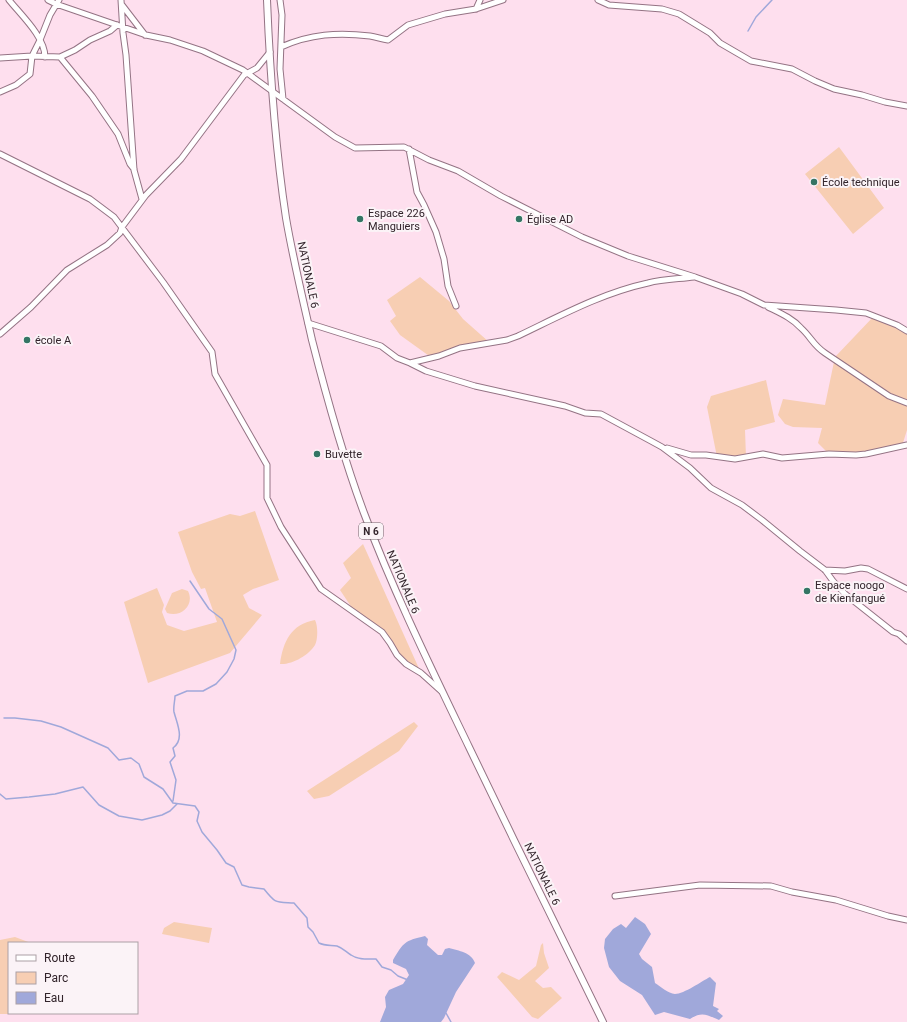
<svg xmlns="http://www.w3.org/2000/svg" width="907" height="1022" font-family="Roboto,sans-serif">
<rect width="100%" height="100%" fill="#fedfee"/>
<path fill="#f7ceb3" d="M839,147L884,208L853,234L805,174Z
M420,277L449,301L463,319L489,342L432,358L400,335L390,321L396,316L387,300Z
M874,316L907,331V430L902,446L866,454H829L818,443L822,428L793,427L785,424L778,415L783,399L825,405L835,357Z
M766,380L775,422L745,430L746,457H717L707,407L711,396Z
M255,511L279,580L253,589L243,595L249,608L262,615L230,653L148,683L124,602L157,588L164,605L162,612L167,625L184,631L217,622L205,588L201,589L192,572L178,532L230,514L240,516Z
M363,544L421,673L406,664L382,632L356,614L340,590L351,578L343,563Z
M182,589L188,591C195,605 181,618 167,613L165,609L172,593Z
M315,620C318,626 318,639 315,645C309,655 292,665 280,664C283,642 291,624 315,620Z
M414,722L418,726L399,751L329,796L314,799L307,791Z
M174,922L212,928L209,943L162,934L164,928Z
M15,937L31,943H9V1013L29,1014H0V940Z
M543,943L544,953L549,968L535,981L543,988L551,987L562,998L538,1019L532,1017L497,977L502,972L519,980L536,966L541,945Z"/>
<path fill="#a0a8da" d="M635,917L645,924L651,934L639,954L642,959L652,967L655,983C661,987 668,993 675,994C684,994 702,981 710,977L716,983L713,1006L719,1009L717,1011L723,1016L719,1020C707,1015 702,1011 690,1019L664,1012L655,1015L642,995L620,981L609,967L604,948L605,939L613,929L621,924L626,928Z
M425,936L428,939L427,945L438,955H442L445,949L449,948C459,951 471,952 475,963L456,992L444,1018L441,1022H380L386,1007L385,997L389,990L403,984L409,975L406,969L393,963V960C404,942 404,941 425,936Z"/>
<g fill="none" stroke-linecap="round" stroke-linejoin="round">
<path stroke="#a0a8da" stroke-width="1.5" d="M748,31L756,17L772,0
M4,718H15L41,721L61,727L108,748L119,760L131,758L139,764L144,777L163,789L173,803L195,806L199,812L197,821L202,832L217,850L226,863L234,867L242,885L249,887L264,889C276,904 275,902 294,903L307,918L308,927L313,932L319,943C325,946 331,945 337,946C343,948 346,952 351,955C358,960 368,959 376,959L382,967L391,970L398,976L408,980
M0,794L6,799L29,797L55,794L83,787L99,805L119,816L142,820L162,815L170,811L177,804
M173,801L176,780L170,762L175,756L173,748C185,739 177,724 174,712C173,707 175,701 175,696L187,691H203L216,684L227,672L234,659L236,650L222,619L209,609L190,581
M446,1013L451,1022"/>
<g stroke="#947384" stroke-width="7">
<path id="minor" d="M9,0C21,15 45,37 45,57
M48,0L56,4L146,35L170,40L203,51L243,70L335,137L355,148L404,147L429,160L458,171L501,196L582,237L628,256L695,277L742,294L764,305L836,310L866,313L897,325L907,331
M121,0L123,33L126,55L134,170L142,199
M280,0L282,15L280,69L283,99
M598,0L609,5L662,9L679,14L710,33L720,43L751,61L792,69L815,81L834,89L862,95L885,102L907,106
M122,5L145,35
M476,9L480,0
M281,47C310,34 338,32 370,36C376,37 382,39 388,40L408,25L445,14L476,9L503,0
M60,57L92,96L118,134L130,164L134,169
M0,58L32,56L60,57L75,50L90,40L110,31L117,25
M0,92L16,85L30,74L32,56L40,40L50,15L59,0
M409,149L417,192L424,205L436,232L444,259L448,286L456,306
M0,154L90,199L114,217L163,282L212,352L215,374L267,465V498L281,527L321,589L382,632L390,643L397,655L406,664L421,673L441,691
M768,307C780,313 792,318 801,328C811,337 813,345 825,353L889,396L907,403
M308,323L381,346L397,358L410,363L439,356L460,348L507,340L518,336C560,316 602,293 648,283C663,279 679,279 694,277
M0,334L31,307L67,270L107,245L120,233L122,227L146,195L181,159L244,75L257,68L270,52
M410,363L426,371L475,386L565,406L585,413L601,414L651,441L662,447L690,468L711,488L742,505L762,520L800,551L825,570L833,581L845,594L893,632L899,634L907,641
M667,448L691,455H706L735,459L763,454L782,458L829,454L856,455L866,454L907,445
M825,570L845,571L861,568L868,569L907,589
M615,896L700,885L771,886L792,892L836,900L888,916L907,920"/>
</g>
<g stroke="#947384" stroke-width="8">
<path id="major" d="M267,0C270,72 275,146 286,218C293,259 303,300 312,340C327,399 343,457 364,513C394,593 432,670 469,747C513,839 558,930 603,1022"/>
</g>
<use href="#minor" stroke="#fff" stroke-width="5"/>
<use href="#major" stroke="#fff" stroke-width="6"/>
</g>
<g fill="#347564" stroke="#fbf3f7" stroke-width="1.5">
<circle cx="814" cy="182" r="4"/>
<circle cx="360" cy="219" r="4"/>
<circle cx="519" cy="219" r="4"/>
<circle cx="27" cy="340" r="4"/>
<circle cx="317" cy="454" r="4"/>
<circle cx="807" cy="591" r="4"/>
</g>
<g text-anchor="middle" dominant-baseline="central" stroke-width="4" stroke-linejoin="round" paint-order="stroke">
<rect fill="#fbf3f7" stroke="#6e6268" stroke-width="1" x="359" y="523" width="24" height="16" rx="3"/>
<g font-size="10" font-weight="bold" fill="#32242b">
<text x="371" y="531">N 6</text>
</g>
<g font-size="11" fill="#32242b" stroke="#fbf3f7" text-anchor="start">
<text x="822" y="182">École technique</text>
<text x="368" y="213">Espace 226<tspan x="368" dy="13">Manguiers</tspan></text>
<text x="527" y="219">Église AD</text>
<text x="35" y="340">école A</text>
<text x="325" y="454">Buvette</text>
<text x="815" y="585">Espace noogo<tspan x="815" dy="13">de Kienfangué</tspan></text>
</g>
<g font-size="11" fill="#32242b" stroke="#fbf3f7">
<text transform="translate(308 275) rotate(78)">NATIONALE 6</text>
<text transform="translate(403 582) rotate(67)">NATIONALE 6</text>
<text transform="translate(542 874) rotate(64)">NATIONALE 6</text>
</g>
</g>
<rect x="8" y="942" width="130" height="72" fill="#fbf3f7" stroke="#aba0a5"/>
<rect x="16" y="955" width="20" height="6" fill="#ffffff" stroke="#aba0a5"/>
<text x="44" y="962" font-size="12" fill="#32242b">Route</text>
<rect x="16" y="972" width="20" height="12" fill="#f7ceb3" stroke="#aba0a5"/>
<text x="44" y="982" font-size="12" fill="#32242b">Parc</text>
<rect x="16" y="992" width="20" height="12" fill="#a0a8da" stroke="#aba0a5"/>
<text x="44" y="1002" font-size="12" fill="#32242b">Eau</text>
</svg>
